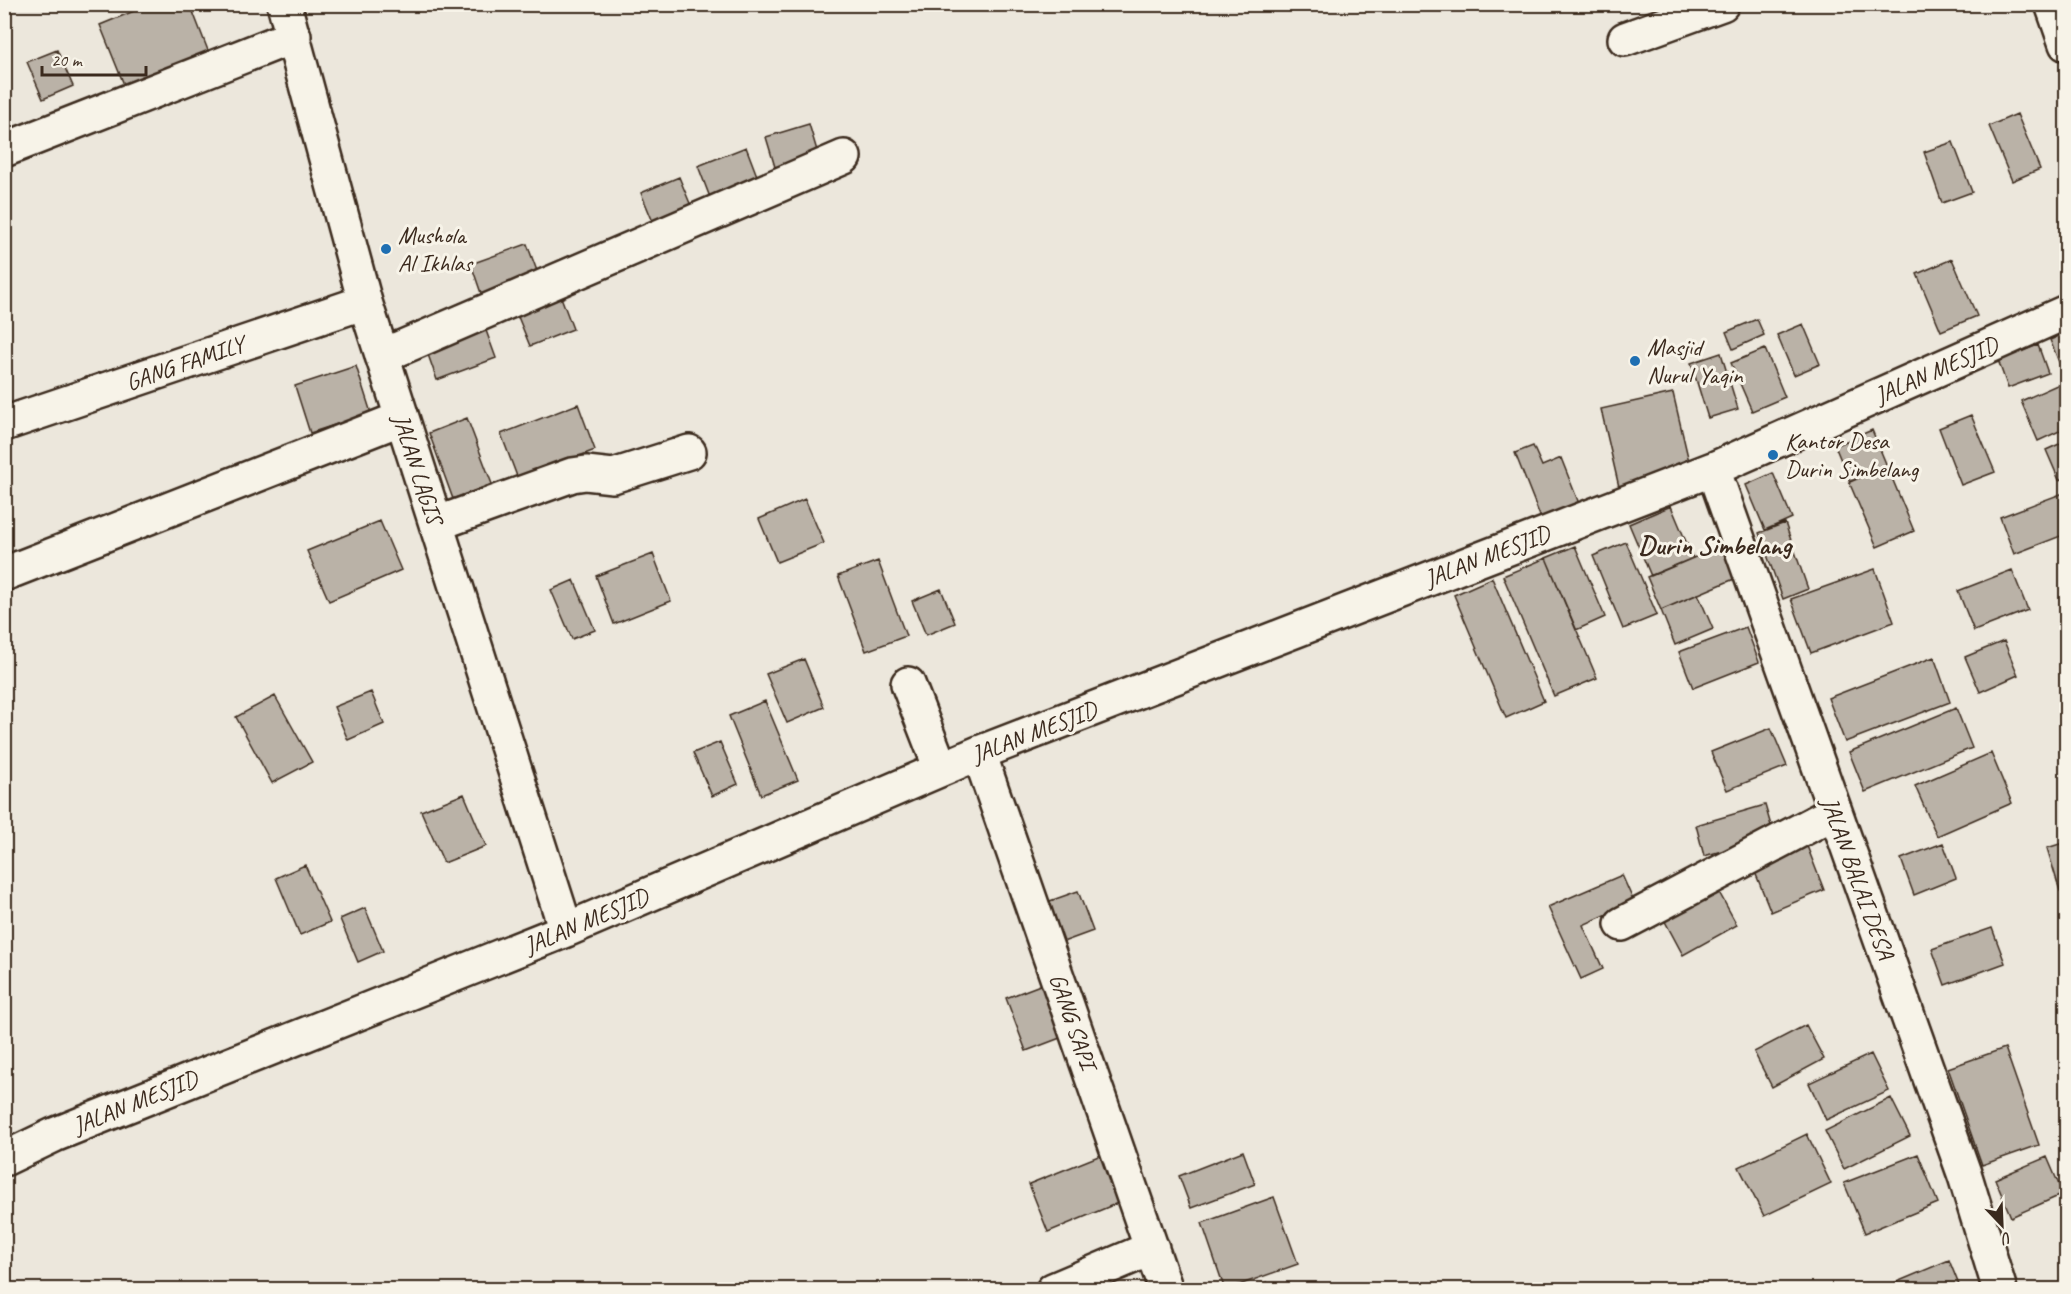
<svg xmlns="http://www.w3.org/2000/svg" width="2071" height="1294" font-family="Caveat,sans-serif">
<rect width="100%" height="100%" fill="#ece7dc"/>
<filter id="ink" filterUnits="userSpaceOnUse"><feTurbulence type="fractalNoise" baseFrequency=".0167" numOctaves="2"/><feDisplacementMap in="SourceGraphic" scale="12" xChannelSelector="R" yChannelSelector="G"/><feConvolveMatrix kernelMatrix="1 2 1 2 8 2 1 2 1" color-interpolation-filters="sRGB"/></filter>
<g filter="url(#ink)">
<path fill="#bab2a7" stroke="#3b2a1e" stroke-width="1.5" d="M151,4H190L209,53L125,87L100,25Z
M57,50L73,86L43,99L27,62Z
M2017,114L2040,169L2012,181L1989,126Z
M809,124L818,154L775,167L766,137Z
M1953,142L1972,192L1942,203L1924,152Z
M746,147L759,181L711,200L698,166Z
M679,177L694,213L656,229L641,193Z
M527,244L540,279L483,299L471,264Z
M1952,259L1977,316L1941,331L1917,274Z
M558,289L573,329L530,346L514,307Z
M1757,319L1764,335L1733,349L1726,332Z
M1803,324L1820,364L1794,375L1777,335Z
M484,325L496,358L437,380L425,346Z
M2066,333V364L2061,367L2050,340Z
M2038,345L2048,373L2008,388L1998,360Z
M1765,349L1785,397L1752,411L1731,363Z
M1721,353L1738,409L1708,418L1691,363Z
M356,366L371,413L310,433L295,386Z
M2066,381V428L2038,441L2021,401Z
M1673,393L1691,470L1619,487L1601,409Z
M578,404L595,450L518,479L501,434Z
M1971,415L1995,472L1961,485L1939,428Z
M467,418L492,484L453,499L429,433Z
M1872,430L1887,466L1850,482L1835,446Z
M2066,441V477L2059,480L2046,450Z
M1533,446L1542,466L1561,458L1580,506L1542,521L1515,453Z
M1887,466L1914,531L1877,547L1849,482Z
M1773,473L1792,518L1765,530L1746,485Z
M2066,492V534L2014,554L2000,517Z
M805,499L824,543L777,562L759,519Z
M1671,506L1693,558L1651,576L1629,524Z
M380,521L401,570L329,601L307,551Z
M1785,523L1808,589L1783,599L1759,533Z
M1626,542L1657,615L1623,629L1593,556Z
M1727,544L1741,576L1661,610L1647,577Z
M1575,546L1605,617L1576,630L1546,558Z
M653,554L671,601L614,624L596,576Z
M1546,558L1597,678L1554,696L1503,576Z
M878,561L906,636L866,651L838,576Z
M1875,569L1894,622L1811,653L1791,599Z
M2012,570L2028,610L1974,631L1958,591Z
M1492,578L1544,701L1506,718L1454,595Z
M574,580L595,630L572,639L551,590Z
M941,589L955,623L926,635L912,601Z
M1698,594L1713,629L1675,645L1661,610Z
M1746,627L1759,662L1693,688L1679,652Z
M2004,641L2018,675L1980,692L1965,657Z
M1934,657L1950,702L1845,742L1828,698Z
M804,659L824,707L787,723L766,674Z
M371,692L384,724L348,740L334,707Z
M275,696L312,762L272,783L236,717Z
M765,701L798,780L761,795L729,716Z
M1956,708L1972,748L1865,792L1849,752Z
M1771,728L1787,766L1727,790L1711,752Z
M720,742L738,784L712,796L693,753Z
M1991,753L2012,803L1937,836L1915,786Z
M464,794L486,846L444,863L421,811Z
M1765,805L1774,836L1704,856L1696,825Z
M2066,842V889L2060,891L2047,848Z
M1943,843L1956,878L1914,895L1901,859Z
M1807,846L1824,890L1771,912L1753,867Z
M305,865L330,922L300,935L276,878Z
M1622,875L1634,902L1583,925L1603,969L1581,979L1548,907Z
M1714,883L1737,925L1683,955L1660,912Z
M1078,891L1093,931L1063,942L1047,902Z
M365,908L383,951L358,962L340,919Z
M1992,928L2005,963L1945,985L1932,949Z
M1048,982L1068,1035L1026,1051L1006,998Z
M1806,1025L1824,1059L1772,1087L1754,1052Z
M2005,1048L2039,1145L1982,1165L1948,1068Z
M1871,1054L1889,1091L1826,1120L1809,1083Z
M1891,1098L1910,1136L1844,1169L1825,1131Z
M1807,1134L1831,1184L1764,1216L1739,1167Z
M1243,1151L1255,1184L1191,1208L1179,1176Z
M1106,1153L1125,1200L1048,1232L1029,1184Z
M1918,1154L1938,1203L1865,1233L1844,1183Z
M2047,1157L2063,1194L2011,1217L1995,1179Z
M1274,1197L1298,1264L1225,1290L1202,1223Z
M1949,1260L1961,1290H1886L1885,1287Z
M1267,1282L1270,1290H1247Z"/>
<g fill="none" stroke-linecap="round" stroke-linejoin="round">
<g stroke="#3b2a1e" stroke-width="38">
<path id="minor" d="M284,4L365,302L566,930
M1625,39L1722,4
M4,150L294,36
M382,356L844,157
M4,424L365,302
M1713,469L1965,1176L2000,1290
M436,524L572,475L586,473L613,476L689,452
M4,574L402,418
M908,684L941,769
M979,753L1166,1290
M1622,924L1835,812
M4,1159L54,1135L566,930L979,753L1713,469L2066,312
M1053,1290L1152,1248"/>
</g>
<g stroke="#3b2a1e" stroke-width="38">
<path id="highway" d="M2052,4L2066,44"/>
</g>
<use href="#minor" stroke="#f7f3e8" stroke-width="33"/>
<use href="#highway" stroke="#f7f3e8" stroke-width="33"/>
</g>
</g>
<g fill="#1f6fb2" stroke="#f7f3e8" stroke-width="2">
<circle cx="386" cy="249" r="6"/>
<circle cx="1635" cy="361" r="6"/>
<circle cx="1773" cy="455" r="6"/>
</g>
<g text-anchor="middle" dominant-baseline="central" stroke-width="6" stroke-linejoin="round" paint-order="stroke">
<g font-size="24" fill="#3b2a1e" stroke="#f7f3e8" text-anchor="start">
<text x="398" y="235">Mushola<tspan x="398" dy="28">Al Ikhlas</tspan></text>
<text x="1647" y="347">Masjid<tspan x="1647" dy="28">Nurul Yaqin</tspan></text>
<text x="1785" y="441">Kantor Desa<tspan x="1785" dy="28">Durin Simbelang</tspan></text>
</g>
<g font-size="24" fill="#3b2a1e" stroke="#f7f3e8">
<text transform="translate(185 363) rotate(-19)">GANG FAMILY</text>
<text transform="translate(1936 370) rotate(-24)">JALAN MESJID</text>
<text transform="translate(418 469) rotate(72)">JALAN LAGIS</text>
<text transform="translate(1487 556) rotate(-21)">JALAN MESJID</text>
<text transform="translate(1034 732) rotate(-21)">JALAN MESJID</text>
<text transform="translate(1858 878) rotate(70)">JALAN BALAI DESA</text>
<text transform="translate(586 921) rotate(-23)">JALAN MESJID</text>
<text transform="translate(1073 1021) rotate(71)">GANG SAPI</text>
<text transform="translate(135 1102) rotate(-22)">JALAN MESJID</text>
</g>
<g font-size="27" font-weight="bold" fill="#3b2a1e" stroke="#f7f3e8">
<text x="1715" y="545">Durin Simbelang</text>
</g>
</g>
<rect width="2071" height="1294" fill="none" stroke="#f7f3e8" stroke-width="24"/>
<rect x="12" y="12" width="2047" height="1270" fill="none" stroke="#3b2a1e" stroke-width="2" filter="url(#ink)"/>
<g transform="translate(2002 1225) rotate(157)" stroke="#f7f3e8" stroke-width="4.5" paint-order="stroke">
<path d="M0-4.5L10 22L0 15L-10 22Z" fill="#3b2a1e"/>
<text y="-9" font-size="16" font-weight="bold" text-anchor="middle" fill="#3b2a1e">U</text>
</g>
<path d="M42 66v9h104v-9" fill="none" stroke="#3b2a1e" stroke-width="3"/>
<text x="51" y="66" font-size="18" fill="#3b2a1e" stroke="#f7f3e8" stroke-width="4.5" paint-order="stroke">20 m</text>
</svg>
